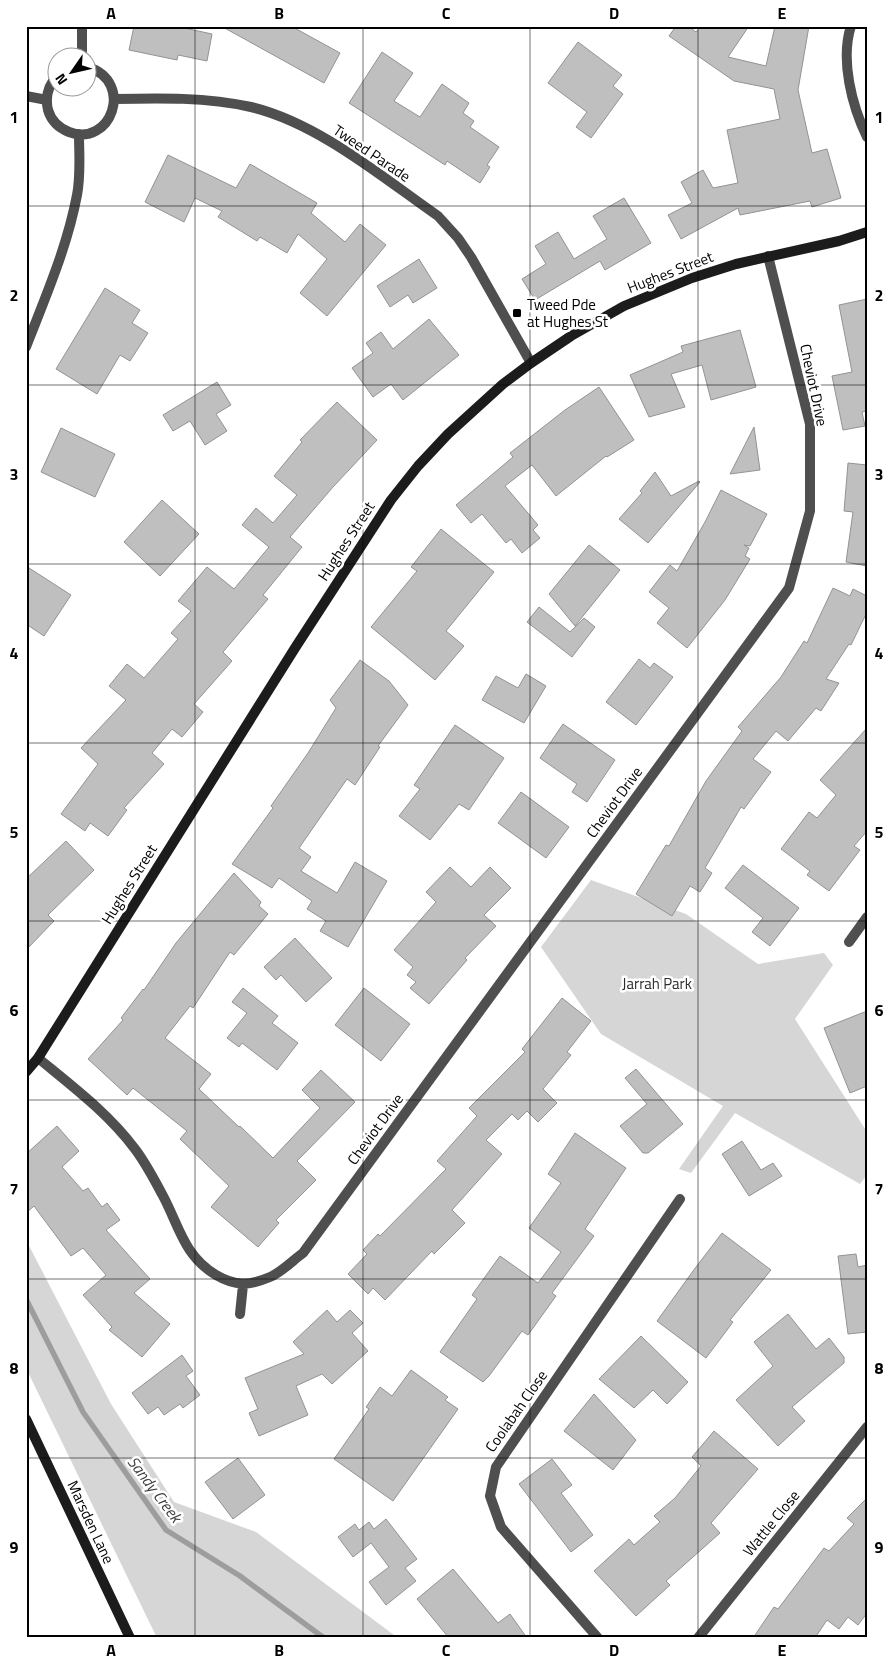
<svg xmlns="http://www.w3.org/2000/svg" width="893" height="1664" font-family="'Titillium Web',sans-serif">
<rect width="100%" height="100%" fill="#fff"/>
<path fill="#d6d6d6" d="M591,880L686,914L758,964L824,953L833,965L795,1019L867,1132V1175L860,1184L735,1113L691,1173L679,1169L723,1106L601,1034L541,947Z
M26,1240L111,1404L174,1502L256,1532L398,1638H157L26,1368Z"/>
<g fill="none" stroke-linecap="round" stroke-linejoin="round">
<path stroke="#9d9d9d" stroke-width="5.5" d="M26,1299L83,1412L166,1530L240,1576L324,1638"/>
</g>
<path fill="#bfbfbf" stroke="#939393" d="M134,26H175L212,34L207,61L178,55L177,60L129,50Z
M221,26H291L340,53L324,83Z
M676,26H688L696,32L701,26H749L728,57L766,66L775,26H809L798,90L812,153L827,149L841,198L812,207L810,201L740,215L738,208L681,239L668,215L692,203L681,182L703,170L713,188L738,183L727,130L780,119L774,89L734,81L669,36Z
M578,42L622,75L613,86L623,94L591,138L576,127L587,112L548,83Z
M382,52L413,73L394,101L420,117L442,84L469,103L463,113L474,121L470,127L499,147L487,165L490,167L480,183L447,161L445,165L349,103Z
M168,155L236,188L250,164L317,203L311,213L345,242L360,224L386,245L327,316L300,293L327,259L298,234L287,253L260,237L257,241L218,217L222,211L195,198L184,222L145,202Z
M624,198L651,243L605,270L600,261L535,300L522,279L546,264L535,246L558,232L574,259L607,239L593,216Z
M419,259L437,288L413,303L408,295L390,307L377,286Z
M105,288L140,310L132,323L148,333L130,361L120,355L97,394L56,369Z
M867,299V411L862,412L865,426L843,430L832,376L852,372L839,305Z
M429,319L459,355L403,400L391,384L373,397L352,368L373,353L366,343L381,332L393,349Z
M740,330L756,387L711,400L702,365L671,374L685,407L649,417L630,375L683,352L681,346Z
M217,382L231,405L216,414L227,431L205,445L190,421L173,431L163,415Z
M599,387L634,440L607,457L606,456L556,496L532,465L505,486L538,525L533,530L540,538L522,553L511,539L506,543L482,514L471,523L456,505L513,457L510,453L565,410Z
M337,402L377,440L333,487L290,537L302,547L263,595L268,599L223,652L232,661L194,704L203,712L182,737L172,729L152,753L164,764L124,808L127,810L108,836L90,823L85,831L61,814L98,764L81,748L126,700L109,686L127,664L144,678L178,639L171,633L191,611L178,601L207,567L234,589L269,547L242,525L256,508L273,523L297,495L274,476L302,442L300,440Z
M754,427L760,470L730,474Z
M61,428L115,454L95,497L41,472Z
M848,463L867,465V566L846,562L853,512L844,511Z
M655,472L671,496L699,481L700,482L648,543L619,519L642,493L640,491Z
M721,490L767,514L750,546L744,545L749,548L745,556L750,559L725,600L687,648L657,623L669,608L649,592L670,565L677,571L705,522Z
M162,500L199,534L160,576L124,542Z
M441,529L494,572L446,631L464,646L435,680L371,627L417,571L411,567Z
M589,545L620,570L575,626L549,594Z
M26,566L71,595L44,636L26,624Z
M833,588L850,596L853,589L867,596V612L851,645L849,644L826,679L839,683L821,711L816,708L788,741L776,731L753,759L771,772L744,809L741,807L705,868L712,873L700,892L690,886L672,916L636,894L666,845L669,846L706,781L742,731L738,727L781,677L804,641L807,643Z
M539,607L570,632L584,618L595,627L572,657L527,622Z
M639,659L650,668L654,663L673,677L636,725L606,702Z
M360,660L389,681L408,705L378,746L380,747L355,785L347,779L299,848L311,857L301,871L337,893L355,862L387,881L348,947L320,931L326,921L307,909L312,901L279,878L272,888L232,864L273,808L271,806L308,753L336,708L330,700Z
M526,674L546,686L524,723L482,700L496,676L518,688Z
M563,724L615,760L587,802L572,792L577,784L540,758Z
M455,725L504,758L469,810L459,804L430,840L399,816L420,789L414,785Z
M867,728V831L854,846L860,850L829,891L807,875L810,871L781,849L809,812L817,818L836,795L820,780Z
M521,792L569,827L546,858L498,823Z
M66,841L94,870L48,915L54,921L26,950V879Z
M743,865L799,908L770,946L752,932L763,918L725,888Z
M450,867L471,887L490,867L511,888L484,915L496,926L465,958L467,960L429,1004L410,988L416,982L407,975L413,967L394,950L436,902L426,892Z
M234,873L261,902L259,906L268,914L234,955L230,952L193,1008L190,1006L165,1038L211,1074L199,1089L239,1127L240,1126L273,1158L320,1108L302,1090L321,1070L355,1102L297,1161L316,1180L276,1220L279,1223L258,1247L211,1207L229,1186L180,1139L187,1131L133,1088L127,1095L88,1059L123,1020L121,1018L143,989L144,990L176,943Z
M295,938L332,978L306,1002L281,975L276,980L264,967Z
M243,988L278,1016L272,1023L298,1043L277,1070L242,1043L239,1047L227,1038L247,1013L232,1002Z
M364,988L410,1024L381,1061L335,1025Z
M562,998L591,1021L567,1052L571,1055L543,1089L557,1103L538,1122L527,1111L518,1120L512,1114L486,1140L502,1154L452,1210L465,1223L434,1254L432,1251L385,1300L373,1288L368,1294L348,1274L367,1254L363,1250L378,1234L380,1236L446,1169L437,1161L477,1116L469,1108L525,1052L522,1049Z
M867,1011V1086L850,1093L824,1028Z
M636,1069L683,1124L648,1153H643L620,1126L647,1104L625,1078Z
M57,1126L79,1151L62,1167L83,1191L88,1188L102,1207L107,1203L120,1220L106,1230L150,1279L134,1293L170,1324L142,1357L109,1330L112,1327L83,1295L106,1275L83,1248L71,1256L34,1206L26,1213V1154Z
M575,1133L626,1168L585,1229L594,1236L552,1293L556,1296L528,1335L522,1331L489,1376L483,1382L440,1352L477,1299L472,1295L500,1256L538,1283L561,1252L529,1228L561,1183L548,1174Z
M742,1141L761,1170L773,1163L782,1176L749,1196L722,1154Z
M722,1233L771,1270L730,1320L733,1322L706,1358L657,1321L693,1271Z
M856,1254L858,1267L867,1265V1332L848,1334L838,1256Z
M327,1310L337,1322L350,1310L363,1323L352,1333L368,1351L332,1384L322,1374L296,1386L308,1415L259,1436L249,1413L258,1409L245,1378L304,1354L293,1342Z
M788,1314L816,1349L829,1338L844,1357V1363L792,1407L805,1421L778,1446L736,1400L773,1366L754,1342Z
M641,1336L688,1382L667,1404L653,1390L634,1408L599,1379Z
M182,1355L193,1371L186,1376L200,1395L183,1408L180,1404L164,1415L158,1407L148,1414L132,1393Z
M411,1370L448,1397L445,1400L458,1409L393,1501L334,1459L369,1409L366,1407L380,1387L392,1396Z
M594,1394L636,1440L613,1470L564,1431Z
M714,1431L758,1469L711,1523L720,1533L666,1581L670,1585L636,1616L594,1571L629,1539L634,1545L660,1522L654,1516L675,1498L701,1466L692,1457Z
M238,1458L265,1495L233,1519L205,1482Z
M552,1459L572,1485L561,1493L593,1535L571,1552L519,1484Z
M867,1498V1613L858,1625L848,1617L839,1629L827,1620L815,1638H753L774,1607L778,1609L824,1548L829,1551L854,1524L847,1518Z
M386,1519L417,1559L405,1568L416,1581L386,1605L369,1582L389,1567L371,1543L353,1557L338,1537L355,1524L359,1530L369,1522L374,1529Z
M453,1569L498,1623L510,1614L527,1638H449L417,1599Z"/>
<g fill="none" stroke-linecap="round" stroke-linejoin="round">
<path stroke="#4f4f4f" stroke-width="10" d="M851,26C840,60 852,106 867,137
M82,58V26
M58,75C48,85 45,97 48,110C51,120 59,128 69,132C111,148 135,82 88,67
M26,96L47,100
M114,99C160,98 206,97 251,107C318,123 382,177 438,216L458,238L471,257L531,363
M26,347C45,298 67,248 77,195C81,175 79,154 79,134
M849,942L867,917
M38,1058C72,1086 108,1113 135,1149C145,1162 154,1179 162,1194C179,1225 183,1255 216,1275C235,1286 249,1286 270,1277C282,1272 293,1260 303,1253L789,588L810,511V424L768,256
M240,1314L243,1285
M598,1638L501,1527L490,1496L496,1467L680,1199
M698,1638L867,1427"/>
<path stroke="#1c1c1c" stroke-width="10" d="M26,1072L38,1058L295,648L391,500L418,466L448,434L503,384L531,363L571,336L624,306L692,278L736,264L839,241L867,232
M26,1419L130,1638"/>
</g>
<path fill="none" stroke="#000" stroke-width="1" stroke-opacity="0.55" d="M195,26V1638M363,26V1638M530,26V1638M698,26V1638M26,206H867M26,385H867M26,564H867M26,743H867M26,921H867M26,1100H867M26,1279H867M26,1458H867"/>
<rect fill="#000" stroke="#fff" stroke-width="2" x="512" y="308" width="10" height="10" rx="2.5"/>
<g text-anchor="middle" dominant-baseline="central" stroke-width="5" stroke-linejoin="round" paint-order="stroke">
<g font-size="15" fill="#000" stroke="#fff">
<text transform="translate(372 153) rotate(34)">Tweed Parade</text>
<text transform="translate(670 272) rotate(-21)">Hughes Street</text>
<text transform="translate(814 385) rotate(78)">Cheviot Drive</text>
<text transform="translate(346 541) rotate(-57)">Hughes Street</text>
<text transform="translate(614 802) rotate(-54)">Cheviot Drive</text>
<text transform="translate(129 884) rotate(-58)">Hughes Street</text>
<text transform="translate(375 1129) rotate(-54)">Cheviot Drive</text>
<text transform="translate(516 1411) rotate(-55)">Coolabah Close</text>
<text transform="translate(91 1522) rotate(65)">Marsden Lane</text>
<text transform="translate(771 1523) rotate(-51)">Wattle Close</text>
</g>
<g font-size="15" fill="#000" stroke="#fff" text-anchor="start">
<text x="527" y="304">Tweed Pde<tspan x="527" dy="17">at Hughes St</tspan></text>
</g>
<g font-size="15" fill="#2d2d2d" stroke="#fff">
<text x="657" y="983">Jarrah Park</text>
</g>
<g font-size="16" font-style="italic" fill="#3e3e3e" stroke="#fff">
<text transform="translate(155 1489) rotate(53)">Sandy Creek</text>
</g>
</g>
<rect width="893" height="1664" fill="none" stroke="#ffffff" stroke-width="55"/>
<g transform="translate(72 72) rotate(236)"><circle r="24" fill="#ffffff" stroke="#999999"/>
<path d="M0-4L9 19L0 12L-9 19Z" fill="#000000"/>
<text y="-8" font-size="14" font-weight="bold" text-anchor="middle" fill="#000000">N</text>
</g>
<rect x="28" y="28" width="838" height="1608" fill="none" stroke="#000" stroke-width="2"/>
<g font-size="16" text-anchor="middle" font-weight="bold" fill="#000">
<text x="111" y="19">A</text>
<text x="279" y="19">B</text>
<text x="446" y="19">C</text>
<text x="614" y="19">D</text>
<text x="782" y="19">E</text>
<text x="14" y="123">1</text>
<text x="879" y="123">1</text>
<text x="14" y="301">2</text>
<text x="879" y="301">2</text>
<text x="14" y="480">3</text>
<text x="879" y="480">3</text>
<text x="14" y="659">4</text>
<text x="879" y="659">4</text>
<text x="14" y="838">5</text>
<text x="879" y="838">5</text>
<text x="14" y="1016">6</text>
<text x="879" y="1016">6</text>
<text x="14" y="1195">7</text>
<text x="879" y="1195">7</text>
<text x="14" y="1374">8</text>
<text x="879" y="1374">8</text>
<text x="14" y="1553">9</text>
<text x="879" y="1553">9</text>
<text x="111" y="1656">A</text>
<text x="279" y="1656">B</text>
<text x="446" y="1656">C</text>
<text x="614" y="1656">D</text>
<text x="782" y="1656">E</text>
</g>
</svg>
